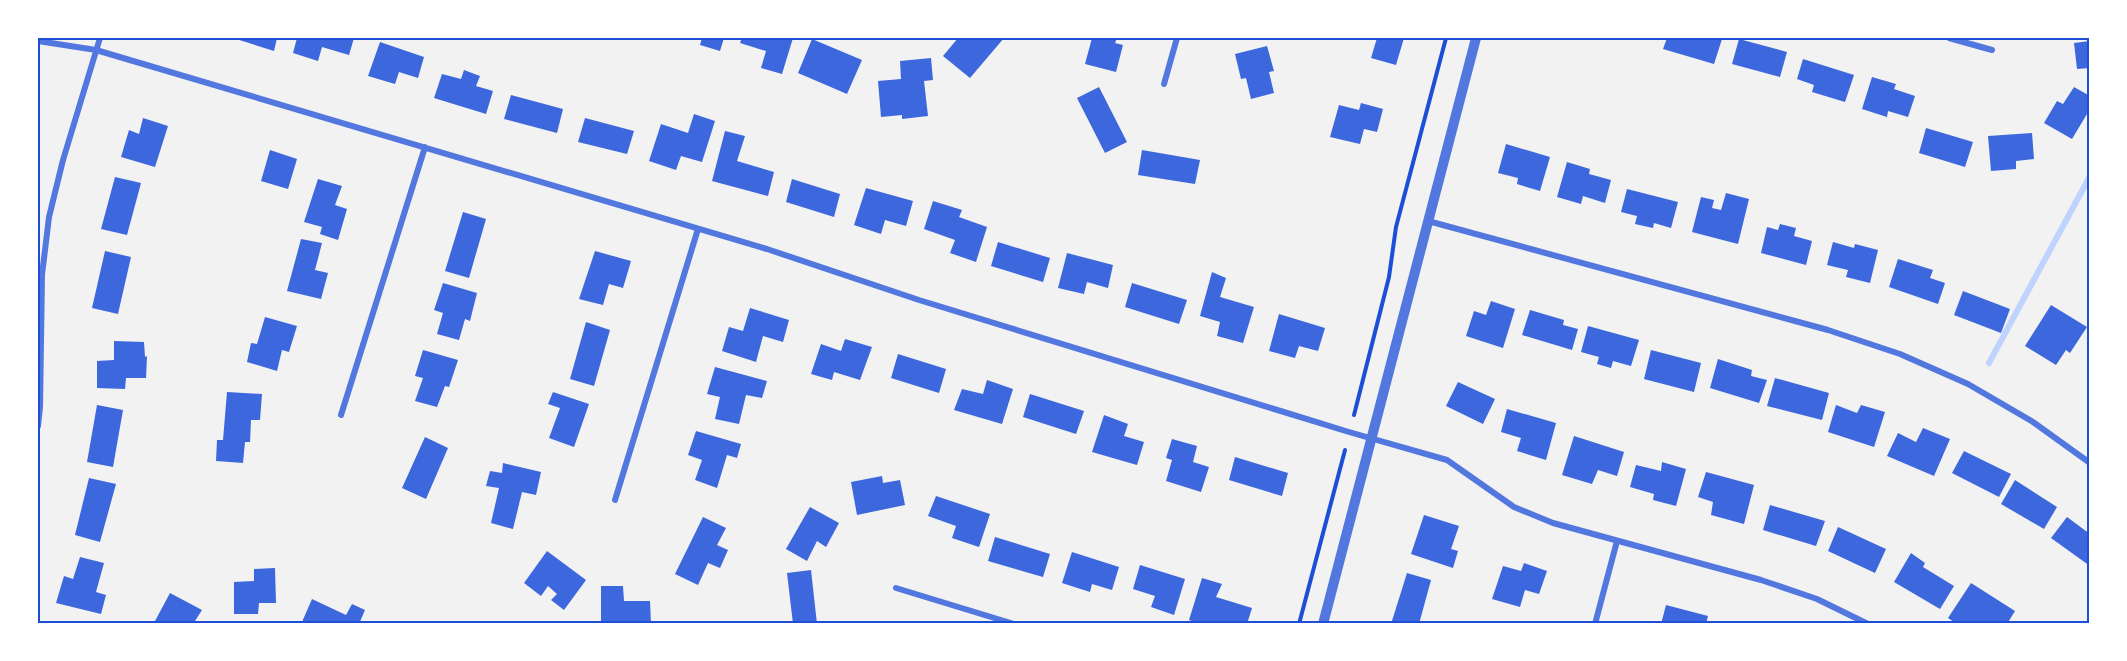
<svg xmlns="http://www.w3.org/2000/svg" width="2127" height="661" font-family="'Fira Sans Condensed',sans-serif">
<rect width="100%" height="100%" fill="#f2f2f2"/>
<g fill="none" stroke-linecap="round" stroke-linejoin="round">
<path stroke="#bfd3fe" stroke-width="6" d="M1989,363L2090,176"/>
</g>
<path fill="#3d67dc" d="M233,38H277L274,51Z
M297,38H354L349,55L322,47L318,61L293,53Z
M702,38H724L720,51L700,45Z
M742,38H793L782,74L761,68L766,51L740,43Z
M958,38H1004L970,78L943,56Z
M1092,38H1117L1115,43L1123,45L1116,72L1085,64Z
M1377,38H1404L1396,65L1371,58Z
M1667,38H1717L1722,39L1714,64L1663,49Z
M812,39L862,60L847,94L798,73Z
M1739,39L1787,52L1780,77L1732,64Z
M2090,41V68L2077,69L2074,43Z
M380,42L424,57L418,78L399,72L395,84L368,76Z
M1267,46L1274,71L1269,72L1274,93L1251,99L1246,78L1241,79L1235,54Z
M931,58L933,80L924,81L928,116L902,119V115L881,117L878,81L901,79L900,61Z
M1803,59L1854,75L1845,102L1812,92L1814,85L1797,79Z
M464,70L480,76L476,86L493,91L486,114L434,98L442,74L461,79Z
M1872,77L1896,84L1894,89L1915,96L1908,117L1888,111L1887,117L1862,109Z
M1099,87L1127,142L1105,153L1077,98Z
M2074,87L2090,96V109L2072,139L2044,123L2057,101L2063,104Z
M511,95L563,109L557,133L504,119Z
M1361,103L1383,109L1377,132L1364,129L1360,144L1330,137L1339,105L1359,110Z
M694,114L715,121L702,162L681,156L676,170L649,161L661,124L688,133Z
M143,118L168,126L155,167L121,157L129,130L139,134Z
M585,118L634,131L627,154L578,142Z
M1926,128L1973,142L1965,167L1919,153Z
M725,131L745,136L737,161L774,172L768,196L712,181Z
M2032,133L2034,159L2016,161V169L1991,171L1988,136Z
M1506,144L1550,157L1540,191L1517,184L1518,178L1498,173Z
M270,150L297,159L288,189L261,181Z
M1142,150L1200,160L1195,184L1138,175Z
M1567,162L1590,169L1589,174L1611,180L1605,203L1583,196L1581,204L1557,197Z
M115,177L141,183L127,235L101,229Z
M318,179L342,186L335,205L347,209L338,240L320,234L322,227L304,222Z
M792,179L840,194L834,217L786,202Z
M866,188L913,201L906,226L885,220L881,234L854,225Z
M1627,189L1678,202L1671,228L1654,223L1653,228L1635,224L1637,216L1621,212Z
M1726,193L1749,199L1738,244L1692,232L1701,197L1714,200L1712,208L1721,210Z
M933,201L962,210L959,217L987,227L976,262L950,253L955,240L924,229Z
M463,212L486,219L469,278L445,271Z
M1780,224L1796,228L1794,236L1812,241L1806,265L1761,253L1767,227L1778,230Z
M301,239L322,243L315,270L328,273L321,299L287,291Z
M998,242L1050,258L1043,282L991,266Z
M1833,242L1854,248L1855,244L1878,250L1870,283L1846,277L1848,270L1827,265Z
M105,251L131,257L118,314L92,308Z
M595,251L631,261L623,288L609,284L603,305L579,299Z
M1067,253L1113,265L1108,288L1087,282L1084,294L1058,288Z
M1898,259L1933,270L1930,278L1945,283L1938,304L1889,287Z
M1212,272L1226,278L1220,297L1254,307L1243,343L1217,336L1220,322L1200,316Z
M443,283L477,293L470,321L465,319L459,340L437,334L443,313L434,310Z
M1132,283L1187,300L1179,324L1125,307Z
M1963,291L2010,309L2001,333L1954,315Z
M1491,301L1515,309L1503,348L1466,336L1474,311L1486,315Z
M2051,305L2087,327L2070,353L2066,350L2056,365L2025,346Z
M750,308L789,320L783,342L763,336L756,362L722,351L729,327L743,331Z
M1530,310L1564,320L1563,325L1578,329L1572,350L1522,335Z
M1279,314L1325,328L1318,351L1299,346L1295,358L1269,351Z
M265,317L297,326L289,352L282,350L277,371L247,362L251,343L257,344Z
M586,322L610,330L594,386L570,379Z
M1588,326L1639,340L1631,366L1613,361L1611,368L1597,364L1599,357L1581,352Z
M845,339L872,347L860,380L834,372L832,380L811,374L821,344L841,351Z
M114,341L144,342L145,357L147,356L146,378H126L125,389L97,388V361L114,360Z
M423,350L458,360L449,387L445,386L437,407L415,401L423,378L415,376Z
M1651,350L1701,363L1694,392L1644,379Z
M898,354L946,369L939,393L891,378Z
M1718,359L1752,370L1751,376L1767,380L1759,403L1710,388Z
M715,367L767,381L762,398L746,395L739,424L715,419L720,397L707,394Z
M1775,378L1829,393L1822,420L1767,406Z
M987,380L1013,389L1002,424L954,410L962,389L983,394Z
M1458,382L1495,399L1483,424L1446,406Z
M227,392L262,394L260,420H251L250,442H245L243,463L216,461L217,440H223Z
M553,392L589,404L574,447L549,438L560,408L548,404Z
M1030,394L1084,411L1076,434L1023,417Z
M97,405L123,410L113,467L87,462Z
M1836,405L1857,413L1861,405L1885,412L1874,447L1828,432Z
M1507,409L1556,423L1546,460L1517,451L1521,438L1501,432Z
M1104,415L1128,424L1124,436L1144,442L1137,465L1092,452Z
M1923,428L1950,439L1934,476L1887,456L1898,433L1916,442Z
M696,431L741,444L737,458L727,455L717,488L695,480L702,460L688,455Z
M1574,436L1624,452L1617,476L1598,470L1592,484L1562,475Z
M425,437L448,448L426,499L402,488Z
M1172,439L1197,446L1193,462L1209,467L1201,492L1166,481L1172,460L1166,458Z
M1964,451L2011,474L1999,497L1952,473Z
M1235,457L1288,473L1282,496L1229,480Z
M1662,462L1686,469L1676,506L1653,500L1654,494L1630,487L1636,465L1661,471Z
M503,463L541,472L536,495L522,492L513,529L491,523L499,488L486,486L490,471L502,473Z
M1706,472L1754,485L1744,524L1711,515L1713,502L1698,497Z
M882,476L883,483L900,480L905,505L857,515L851,482Z
M89,478L116,484L100,542L75,535Z
M2015,480L2057,507L2044,529L2001,504Z
M936,496L990,514L979,547L952,538L956,526L928,516Z
M1770,505L1825,521L1816,546L1763,530Z
M810,507L839,523L826,547L817,541L807,561L786,549Z
M1424,515L1459,526L1451,549L1458,551L1453,568L1411,554Z
M703,517L726,528L717,545L728,550L720,568L708,563L698,585L675,574Z
M2067,517L2090,534V566L2051,538Z
M1838,527L1886,549L1875,573L1828,551Z
M995,537L1050,554L1043,577L988,561Z
M547,551L586,580L564,610L551,600L557,594L548,586L541,596L524,583Z
M1072,552L1119,567L1112,590L1092,584L1090,592L1062,583Z
M1911,553L1925,563L1923,567L1954,586L1940,609L1894,582Z
M80,557L104,563L96,592L106,595L101,614L56,603L64,576L73,579Z
M1524,563L1547,571L1539,594L1525,590L1520,607L1492,599L1503,566L1521,571Z
M1140,565L1185,579L1174,615L1151,607L1155,596L1133,589Z
M275,568L276,603H259L258,614H234V582L254,581V569Z
M811,570L817,624H793L787,573Z
M1407,573L1431,580L1419,624H1391Z
M1202,578L1222,584L1216,597L1252,608L1247,624H1201L1189,620Z
M1971,583L2015,611L2007,624H1957L1948,618Z
M601,586H623L624,601H650L651,624H601Z
M170,593L202,610L195,621L200,624H159L155,621Z
M312,599L346,615L352,604L365,610L359,624H305L302,622Z
M1666,605L1708,616L1706,624H1661Z"/>
<g fill="none" stroke-linecap="round" stroke-linejoin="round">
<path stroke="#1d4ed8" stroke-width="4" d="M1354,415L1389,277L1396,227L1446,38
M1299,624L1345,450"/>
<path stroke="#5277de" stroke-width="6" d="M1949,38L1992,50
M38,41L96,50L767,249L919,300L1349,432L1447,460L1514,507L1553,523L1761,580L1817,599L1868,624
M1164,84L1177,38
M1428,221L1828,330L1900,354L1968,384L2033,422L2090,463
M341,415L425,147
M38,426L40,407L42,275L49,217L63,160L100,38
M615,500L698,229
M896,588L1014,624
M1595,624L1617,541"/>
<path stroke="#5277de" stroke-width="10" d="M1323,624L1476,38"/>
</g>
<rect width="2127" height="661" fill="none" stroke="#ffffff" stroke-width="78"/>
<rect x="39" y="39" width="2049" height="583" fill="none" stroke="#1d4ed8" stroke-width="2"/>
</svg>
